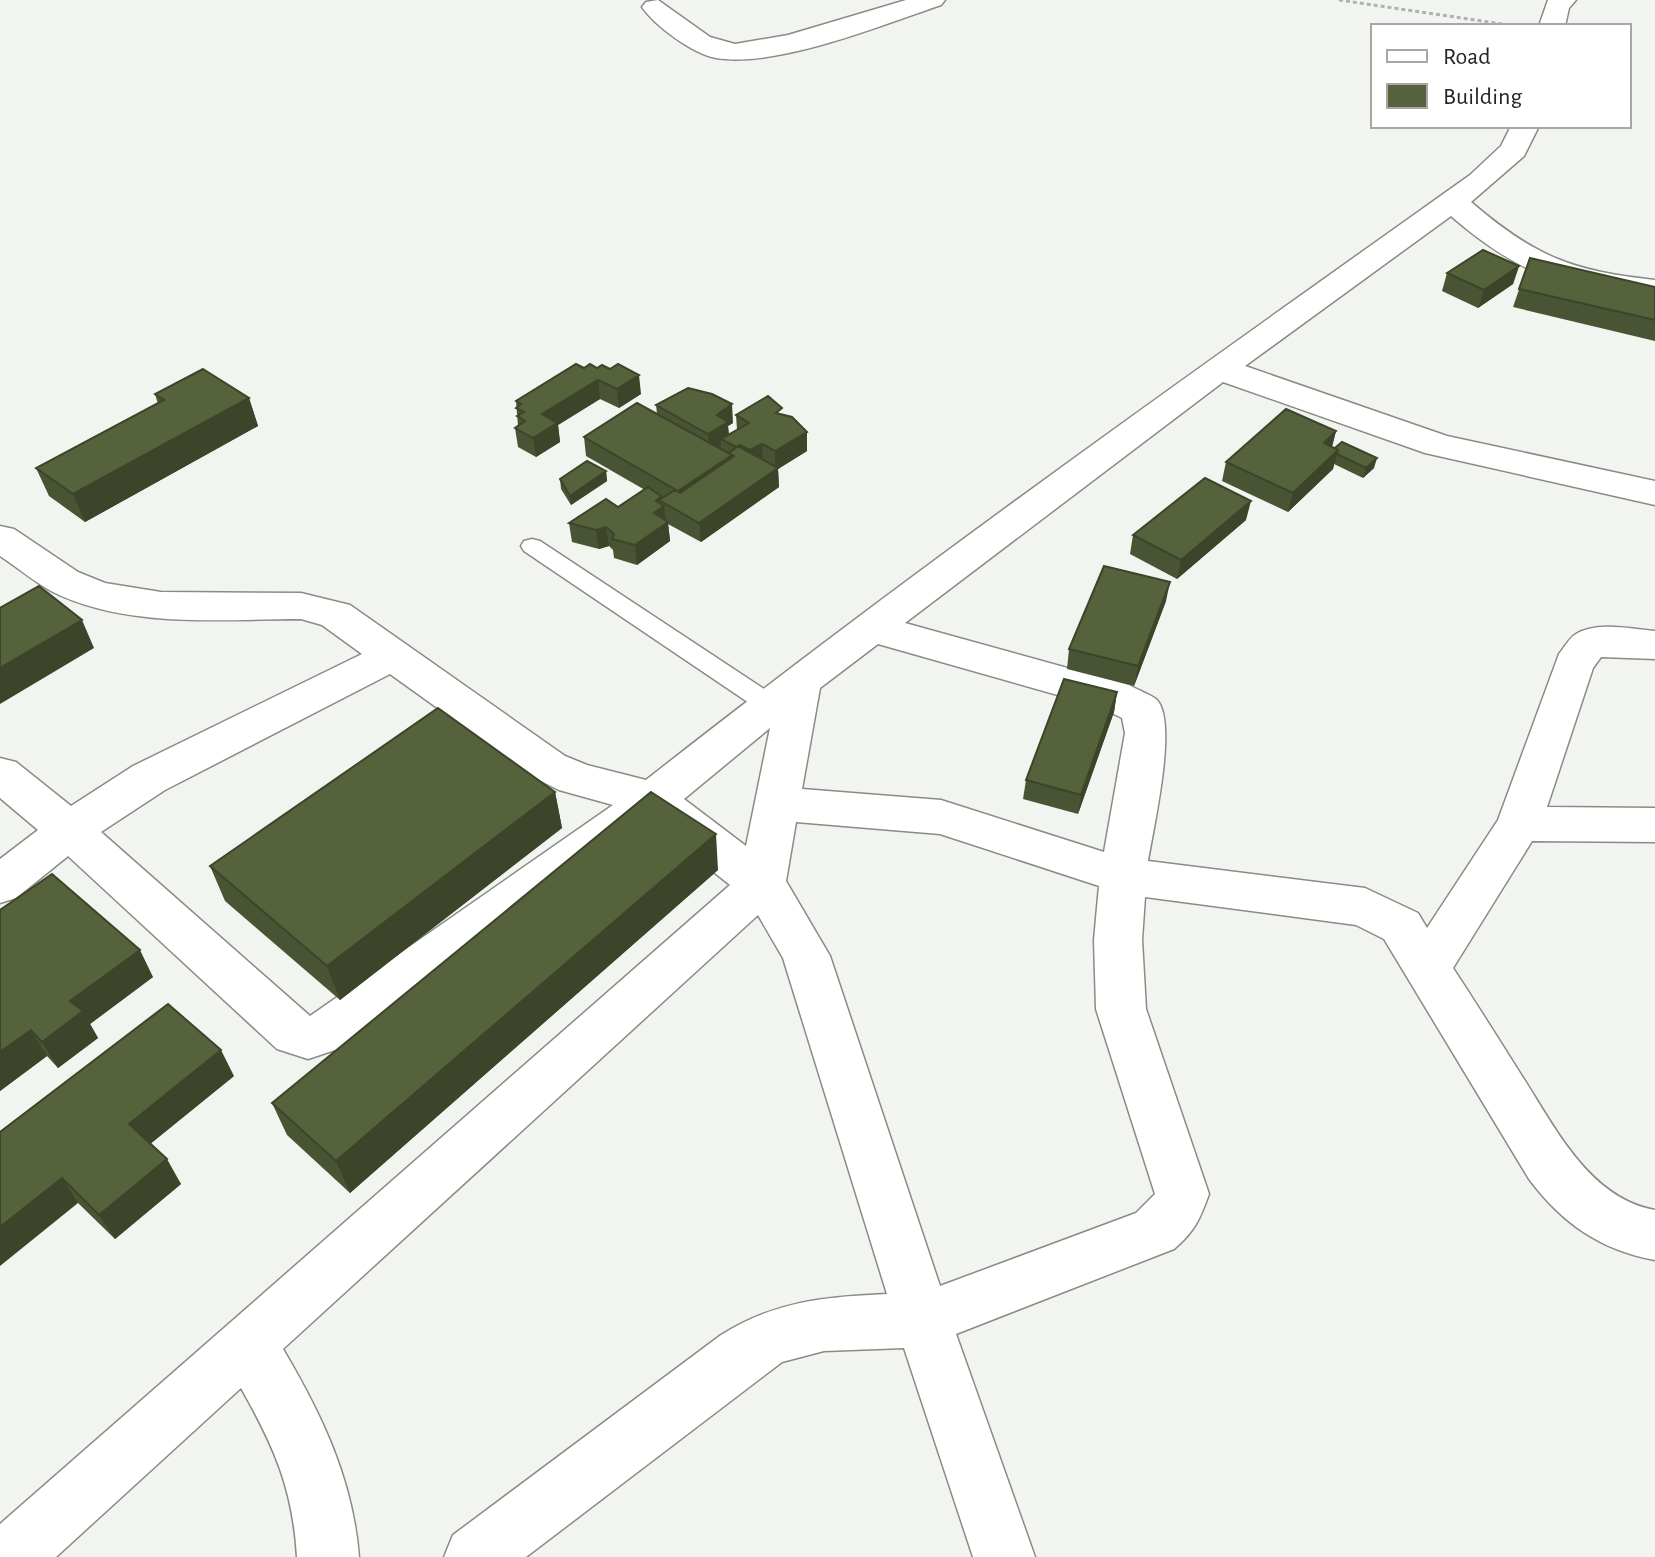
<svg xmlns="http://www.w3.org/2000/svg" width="1655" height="1557" font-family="'Alegreya Sans',sans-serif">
<rect width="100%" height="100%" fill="#f2f4ef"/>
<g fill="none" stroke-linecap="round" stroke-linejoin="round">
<g stroke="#898b86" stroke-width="3">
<path id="lane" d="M532,539L540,541L779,699L782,705L779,711L770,714L761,711L524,551L521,546L524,541Z"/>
</g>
<g stroke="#898b86" stroke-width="3">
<path id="street" d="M658,0L710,37L735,44L788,35L906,0H945L941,5C882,25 777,68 716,58C693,54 655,26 642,7L646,2Z
M1548,0H1576L1569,8L1565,26H1539Z
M1511,126H1539L1524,156L1471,202C1535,257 1572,271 1655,280V300C1567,290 1519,275 1451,216L1245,366L1447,436L1655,481V505L1425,453L1223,382L905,623L1129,685C1137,690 1150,694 1157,700C1178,723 1153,829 1148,861L1365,888L1418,913L1427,928L1498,820L1559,654C1564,648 1570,637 1576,634C1598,621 1632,629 1655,631V659L1601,657L1593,668L1547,807L1655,808V842L1532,841L1453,968C1476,1003 1498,1038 1520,1073C1554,1125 1588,1198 1655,1210V1260C1600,1250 1562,1223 1529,1179L1384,939L1356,925L1145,897L1142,940L1146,1009L1209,1194C1200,1219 1195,1231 1174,1249L956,1334L1035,1557H973L904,1348L824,1351L782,1362L526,1557H444L453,1535L721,1335C776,1301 823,1297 887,1294L783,958L758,915L283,1349C322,1415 353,1480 359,1557H297C293,1489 274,1446 241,1388L56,1557H0V1524L730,885L652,823L350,1045L308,1059L277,1049L68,856L16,898L0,903V859L38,830L0,798V758L16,762L71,806L133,766L362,654L322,625L301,619C220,619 126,629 51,591C33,581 17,567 0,556V526L14,529L78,572L105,583L161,592L301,593L350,605L565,756L587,765L646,780C914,569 1193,372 1470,175L1501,146ZM878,644L1100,707L1122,718L1125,733L1104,852L941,800L802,789L820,688ZM390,674L535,778L559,790L613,805L310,1016L101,832L165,790ZM770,728L746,846L684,799ZM796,822L940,834L1099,886L1094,940L1096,1009L1155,1194L1136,1213L940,1286L830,956L786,881Z"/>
</g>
<path stroke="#b0b2ae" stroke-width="3" stroke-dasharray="4 3" stroke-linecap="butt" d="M1339,0L1516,26"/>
<use href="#lane" fill="#fff" fill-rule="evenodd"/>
<use href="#street" fill="#fff" fill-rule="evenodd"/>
</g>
<path fill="#495434" d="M1530,258L1655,287V341L1513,307Z
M1519,266L1513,284L1478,308L1442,291L1447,273Z
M584,368L641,394L619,408L600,399L558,425L560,442L536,457L518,447L515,428L518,426L516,401Z
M155,394L249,398L258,426L85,522L49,496L36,468L158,404Z
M656,405L733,423L728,426L729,434L737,430L736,415L782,414L807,451L778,469L779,487L701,542L668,524L670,541L637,565L614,558L613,550L609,546L599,549L572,542L569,523L618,507L645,490L586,456L584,437L657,414Z
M1336,431L1332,447L1374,468L1363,478L1334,464L1333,469L1288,512L1222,481L1226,462Z
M606,471L607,481L571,505L561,489L560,479Z
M1246,520L1177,579L1130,554L1133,535Z
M1166,601L1134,686L1067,669L1069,649Z
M1117,692L1114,712L1078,814L1023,799L1026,780Z
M555,792L562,828L340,1000L225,901L210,866Z
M718,870L350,1193L287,1135L272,1103Z
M0,910L153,977L90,1024L98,1038L58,1068L47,1056L0,1091Z
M234,1076L150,1144L181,1184L115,1239L78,1203L0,1132Z"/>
<path fill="#3c452a" d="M1519,266L1513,284L1478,308L1484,290Z
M639,375L641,394L619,408L617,389Z
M598,380L600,399L558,425L560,442L536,457L533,438L542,414Z
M249,398L258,426L85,522L73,494Z
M732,404L733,423L728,426L729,441L721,439V446L710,453L708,434L717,415Z
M1336,431L1331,450L1324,443Z
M807,432V451L778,469L779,487L701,542L699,523L775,470V451Z
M762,444L763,463L751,469L750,450Z
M1338,450L1333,469L1288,512L1293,493Z
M732,455L733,474L680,510L678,491Z
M1377,458L1374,468L1363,478L1366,468Z
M606,471L607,481L571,505L570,496Z
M661,496L662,502L659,500L660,509L664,506L666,524L668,522L670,541L637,565L635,545L654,513L656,501Z
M1251,501L1246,520L1177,579L1181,560Z
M606,527L609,546L599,549L596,530Z
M1170,582L1166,601L1134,686L1138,666Z
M82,620L94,648L0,704V668Z
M1117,692L1114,712L1078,814L1081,795Z
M555,792L562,828L340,1000L327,966Z
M716,834L718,870L350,1193L336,1161Z
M140,950L153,977L90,1024L98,1038L58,1068L42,1042L70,1001Z
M31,1030L47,1056L0,1091V1052Z
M221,1050L234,1076L144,1149L129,1124Z
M167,1159L181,1184L115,1239L99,1215Z
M62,1178L78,1203L0,1266V1227Z"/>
<path fill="#55623c" stroke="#3c452a" stroke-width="2" d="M1483,250L1519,266L1484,290L1447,273Z
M1530,258L1655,287V320L1519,289Z
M576,364L584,368L590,364L597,368L602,365L610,369L618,364L639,375L617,389L598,380L542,414L557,423L533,438L515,428L525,421L517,416L524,412L516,408L521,404L516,401Z
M203,369L249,398L73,494L36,468L164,400L155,394Z
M688,388L712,394L732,404L717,415L728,422L708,434L656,405Z
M768,396L782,408L776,413L792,417L807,432L775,451L762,444L750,450L740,445L736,447L721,439L749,423L736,415Z
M637,403L732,455L678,491L584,437Z
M1286,409L1336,431L1324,443L1338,450L1293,493L1226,462Z
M1342,442L1377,458L1366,468L1337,454L1338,450L1335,448Z
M738,446L778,468L699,523L659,500L675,490L680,493L734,456L729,453Z
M587,461L606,471L570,496L560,479Z
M1205,478L1251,501L1181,560L1133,535Z
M648,487L661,496L656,501L664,506L654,513L668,522L635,545L612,539L614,534L606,527L596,530L569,523L606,499L618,507Z
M1104,566L1170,582L1138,666L1069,649Z
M39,586L82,620L0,668V608Z
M1064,679L1117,692L1081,795L1026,780Z
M438,708L555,792L327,966L210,866Z
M651,792L716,834L336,1161L272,1103Z
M52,874L140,950L70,1001L83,1011L42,1042L31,1030L0,1052V910Z
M168,1004L221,1050L129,1124L167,1159L99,1215L62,1178L0,1227V1132Z"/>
<rect x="1371" y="24" width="260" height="104" fill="#ffffff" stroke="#a7a7a7" stroke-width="2"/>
<rect x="1387" y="50" width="40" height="12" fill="#ffffff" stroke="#a7a7a7" stroke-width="2"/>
<text x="1443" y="64" font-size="24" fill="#242423">Road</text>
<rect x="1387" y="84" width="40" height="24" fill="#55623c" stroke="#a7a7a7" stroke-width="2"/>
<text x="1443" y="104" font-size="24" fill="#242423">Building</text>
</svg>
